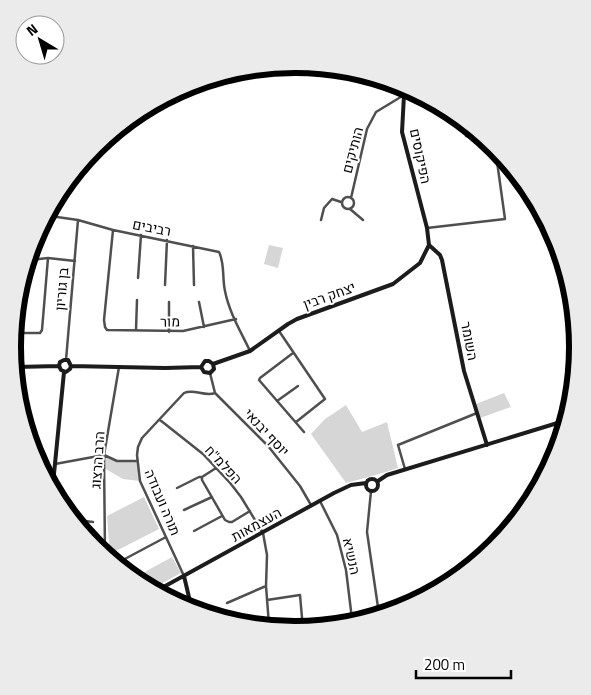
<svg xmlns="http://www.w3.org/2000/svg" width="591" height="695" font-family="'Titillium Web',Heebo,sans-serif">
<rect width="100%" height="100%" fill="#fff"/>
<path fill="#d6d6d6" d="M269,245L283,248L278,268L264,264Z
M504,393L511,407L480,418L476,404Z
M346,405L362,432L387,422L398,468C380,474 364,478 346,483L311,434L325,419Z
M104,455L111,460L137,461L140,481L123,479L104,468Z
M144,497L159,529L110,554L107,516Z
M172,557L181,573L155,587L141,578L139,575Z"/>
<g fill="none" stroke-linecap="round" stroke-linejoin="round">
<path stroke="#4f4f4f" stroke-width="2.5" d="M467,128L466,136L486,141
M342 203a6 6 0 1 1 12 0a6 6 0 1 1-12 0Z
M351,198L367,129L376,112L404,95L424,99
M350,209L363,220
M50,216L78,220L113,230L219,252C225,264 222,278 225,291C229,312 241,332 250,351
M321,220L324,208L332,199L341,202
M427,228L505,219L495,147
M41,229V228
M113,230L104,320L105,327L107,330L183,331L236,319
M193,246L194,285
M30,260L48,258L75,261
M138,278L141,235
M165,285L167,240
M169,302V332
M199,302L204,327
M136,330L137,300
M279,331L325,399L296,422
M15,333H40L42,330L48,258
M293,353L260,378L259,380L304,432
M66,360L78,220
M210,373L215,393L268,446L300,486L311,505
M277,401L298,386
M160,420L203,454L231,484L241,497L263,533L267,555L266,586L269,625
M55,464L104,455L117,461H136
M216,468L202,477V480L225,520L229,522H232L250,511
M405,469L398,445L477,413
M177,488L199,477H202
M371,491L367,532L379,614
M320,501L337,535L346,570L352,619
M184,510L212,497
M77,520L93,522
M194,531L222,516
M105,554L104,455L119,367
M121,561L166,537
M184,576L140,481L137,455L138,447L142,438L184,393C194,388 204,397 215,393
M267,600L300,595L303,629
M227,603L266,586"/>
<path stroke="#1c1c1c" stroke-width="4" d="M429,245L440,255L442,260L464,371L487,445
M213,364L250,351L288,324L297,319L393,284L420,263L429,245L427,228L402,132L404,95L408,89
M59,366L60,362L64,360H68L71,366
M59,366L61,370L66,372L70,369L71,366
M71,366L165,368L201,367
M16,367L59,366
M201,367L204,372L210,373L214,369L213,364
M201,367L205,361H209L213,364
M366 485a6 6 0 1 1 12 0a6 6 0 1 1-12 0Z
M378,481L387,475L564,421
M53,484L64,372
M184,576L192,610
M158,590L334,493L351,485L366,483"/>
</g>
<g text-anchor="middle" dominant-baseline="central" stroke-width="4" stroke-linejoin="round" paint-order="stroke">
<g font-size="14" fill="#000" stroke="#fff">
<text transform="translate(352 150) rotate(-75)">הותיקים</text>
<text transform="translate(421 156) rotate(78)">הפיקוסים</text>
<text transform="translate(152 227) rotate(11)">רביבים</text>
<text transform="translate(61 289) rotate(-85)">בן גוריון</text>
<text transform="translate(329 295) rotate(-20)">יצחק רבין</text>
<text transform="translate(170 321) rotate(-1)">מור</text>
<text transform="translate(470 341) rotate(79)">השומר</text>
<text transform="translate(267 432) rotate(47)">יוסף יבנאי</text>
<text transform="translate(97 460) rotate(-86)">הרב הרצוג</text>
<text transform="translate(224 464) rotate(47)">הפלמ"ח</text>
<text transform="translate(163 502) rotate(67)">תורה ועבודה</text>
<text transform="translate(256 524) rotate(-29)">העצמאות</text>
<text transform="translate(352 556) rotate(77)">הנשיא</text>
</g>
</g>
<path d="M0 0H591V695H0ZM21 347a274 274 0 1 1 548 0a274 274 0 1 1-548 0Z" fill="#ebebeb" fill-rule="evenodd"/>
<path fill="none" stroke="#000" stroke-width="6" d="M21 347a274 274 0 1 1 548 0a274 274 0 1 1-548 0Z"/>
<g transform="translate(40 40) rotate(322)"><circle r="24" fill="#ffffff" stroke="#999999"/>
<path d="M0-4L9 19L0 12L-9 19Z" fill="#000000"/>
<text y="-8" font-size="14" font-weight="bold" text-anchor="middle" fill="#000000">N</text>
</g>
<path d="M416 670v8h95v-8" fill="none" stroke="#000000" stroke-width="2.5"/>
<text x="424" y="670" font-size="15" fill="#000000" stroke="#ffffff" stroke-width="4" paint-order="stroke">200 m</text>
</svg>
